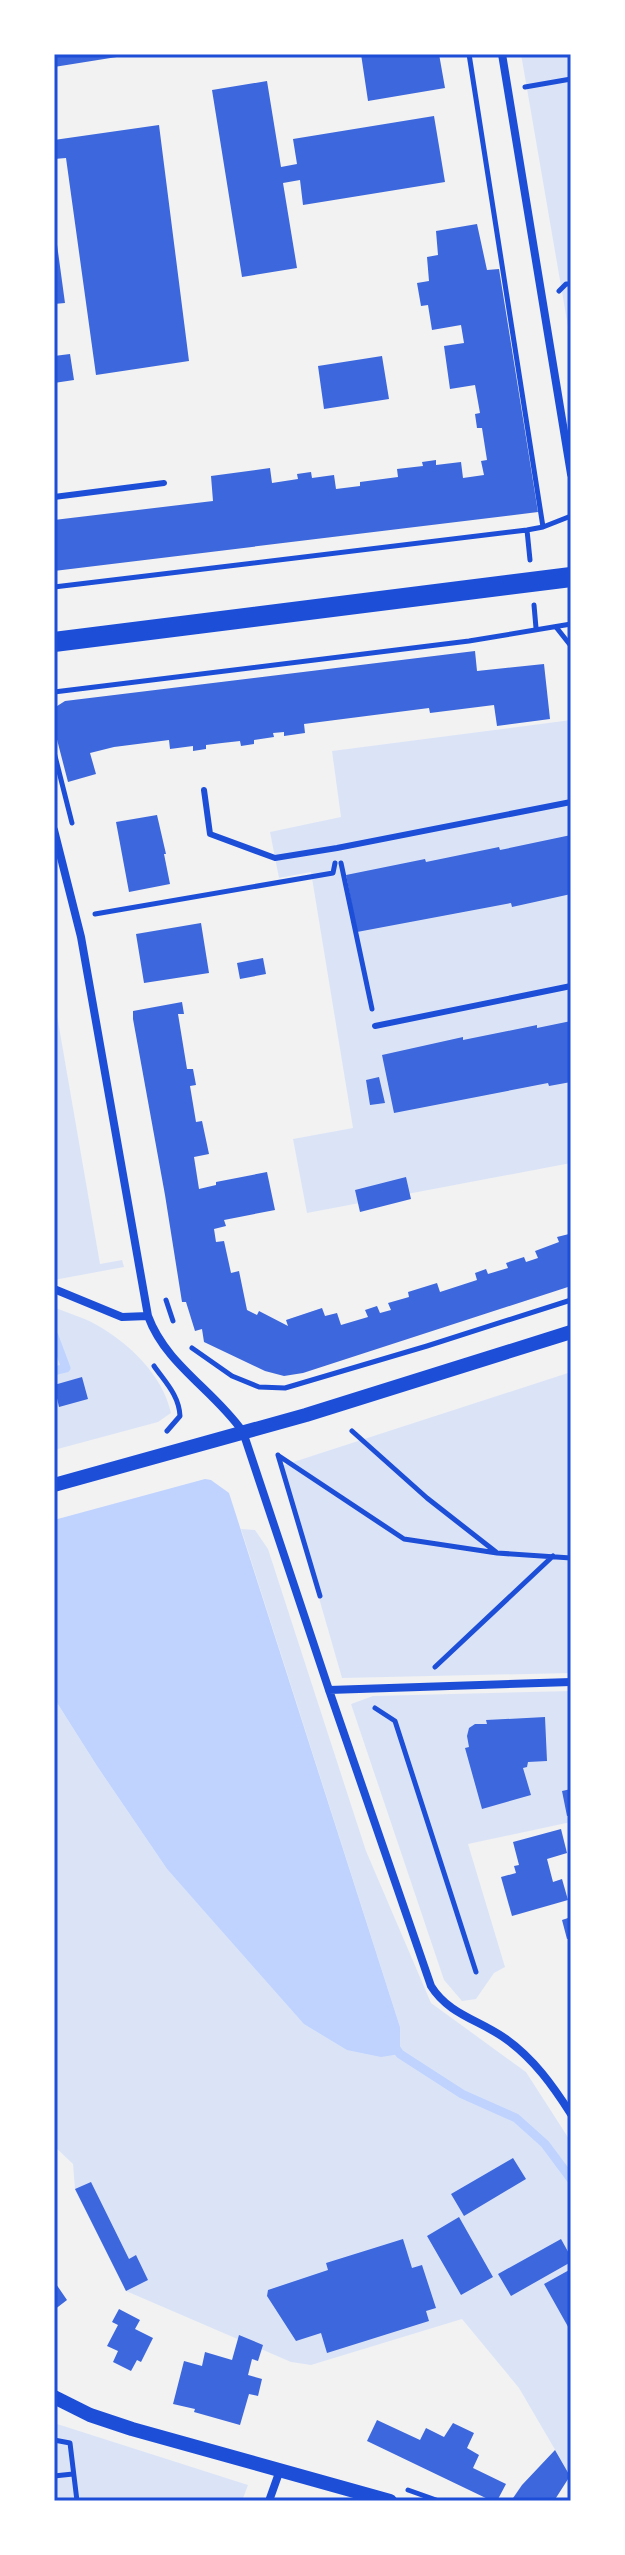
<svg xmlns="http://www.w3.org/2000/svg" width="625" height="2555" font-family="Arial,sans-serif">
<rect width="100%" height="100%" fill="#f2f2f2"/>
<path fill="#dbe4f7" d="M521,54H571V344Z
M571,720V1163L307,1213L293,1139L353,1128L311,872L279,878L270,832L341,817L332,751Z
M54,998L100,1264L122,1260L124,1267L54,1280Z
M54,1307C67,1313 83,1317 95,1324C128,1342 163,1375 171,1413L158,1422L54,1450Z
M571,1372V1673L342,1678L281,1466Z
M241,1529L255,1530L268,1549L366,1851L431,2003L526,2072L571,2142V2477L519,2388L462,2319L311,2365L291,2362L126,2291L75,2189L73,2164L54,2146V1698L97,1766L167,1869L236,1946L400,2027Z
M571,1691V1822L468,1844L505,1967L494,1973L476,1999L462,2001L444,1980L351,1704L373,1696Z
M54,2423L248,2485L242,2501H54Z"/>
<path fill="#bfd3fe" d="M205,1479L211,1480L229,1493L400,2027V2054L381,2057L347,2050L304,2024L167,1869L97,1766L54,1698V1520Z"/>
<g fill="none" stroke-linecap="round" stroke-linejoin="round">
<path stroke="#bfd3fe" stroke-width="9" d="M54,1336L66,1368L54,1371
M395,2047L400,2054L462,2094L516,2118L545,2144L571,2179"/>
</g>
<path fill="#3d67dc" d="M54,54H123V56L54,67Z
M361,54H439L445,88L368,101Z
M267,81L281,167L297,164L293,139L434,116L445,182L303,205L300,180L283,183L297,268L242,277L212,90Z
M159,125L189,361L96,375L66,158L54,159V140Z
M477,224L487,270L499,269L538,512L54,571V520L213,501L211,476L270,468L272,483L298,479L297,474L311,472L312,478L334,475L336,489L360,486V482L398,477L397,469L423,466L422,462L436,460V465L461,462L463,478L484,475L481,461L487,460L482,428H477L475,414L480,413L475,385L450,389L444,346L464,343L461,325L432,330L428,305L421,306L417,283L429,281L427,257L438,255L436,231Z
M54,237H56L65,303L54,304Z
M70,354L74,380L54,383V356Z
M382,356L389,399L324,409L318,366Z
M475,651L477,671L544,664L550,719L497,726L494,705L430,713L429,708L304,724L305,733L284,736V732L273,733L274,737L254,740V744L241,746L240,741L222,743L206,745V749L193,751V746L170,749L169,740L114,747L90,753L96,774L68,782L54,728V708L65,701Z
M157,815L166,854H164L170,884L129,892L116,822Z
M571,835V894L512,907L511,903L357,932L346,875L425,859L426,862L499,847L500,850Z
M201,923L209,973L144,983L136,934Z
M263,958L266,974L240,979L237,963Z
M182,1002L184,1014H178L187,1069H193L196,1085L190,1086L196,1122L202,1121L209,1154L194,1157L199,1189L216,1185V1182L267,1172L275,1210L224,1220L226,1226L214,1229L216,1242L224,1241L231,1273L239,1271L247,1310L257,1315L259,1311L288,1326L286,1320L322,1308L325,1316L337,1313L341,1325L368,1317L365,1310L377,1306L380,1313L391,1310L388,1303L409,1297L408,1292L437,1283L440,1292L477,1280L475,1273L486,1269L488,1274L508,1268L506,1263L524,1257L526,1262L538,1258L535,1251L559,1242L557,1237L569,1234L571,1286L303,1373L284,1376L265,1371L204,1342L202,1329L195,1331L186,1302H182L165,1195L133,1019V1011Z
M571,1021V1082L549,1086L548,1083L394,1113L382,1055L463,1037V1040L537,1025V1028Z
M379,1077L385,1103L370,1105L366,1080Z
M406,1177L411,1199L360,1212L355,1190Z
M82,1377L88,1399L59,1407L54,1385Z
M545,1717L547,1761L528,1762L527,1767L523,1768L531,1795L482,1809L465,1748L469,1747L467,1736L469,1728L475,1724H487L486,1720Z
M571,1789V1815L567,1816L562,1791Z
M561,1829L567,1853L547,1859L553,1882L562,1879L568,1900L512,1916L501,1877L516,1873L514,1866L519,1865L513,1842Z
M571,1917V1938L567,1939L562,1920Z
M513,2158L526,2179L464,2216L451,2194Z
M91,2182L129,2259L136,2255L148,2280L126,2291L75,2189Z
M459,2217L493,2277L461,2295L427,2236Z
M403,2239L412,2268L422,2265L436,2308L426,2311L429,2321L327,2353L321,2333L296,2341L267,2296L268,2290L328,2270L326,2263Z
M561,2239L571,2257V2262L511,2296L498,2274Z
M571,2269V2332L544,2284Z
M54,2281L67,2300L54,2310Z
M119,2309L140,2320L135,2329L153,2338L141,2362L137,2360L131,2371L113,2362L118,2351L107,2346L118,2325L112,2322Z
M239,2335L263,2345L258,2361L252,2359L248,2375L262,2379L258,2396L249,2394L240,2425L194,2412L195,2409L173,2404L184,2361L202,2366L205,2352L232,2360Z
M377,2420L420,2440L426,2428L444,2437L453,2423L474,2433L467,2448L479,2455L473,2468L506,2484L497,2501H492L367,2441Z
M555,2450L570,2476L554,2501H511L522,2485Z"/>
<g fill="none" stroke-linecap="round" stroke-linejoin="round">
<path stroke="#1d4ed8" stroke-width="5" d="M469,54L543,527
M525,87L571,79
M559,291L566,284H571
M527,530L530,560
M54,587L527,530L543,527L571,516
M534,605L536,628
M556,627L571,646
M54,692L469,641L571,624
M54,752L72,823
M341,863L372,1009
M95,914L333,873L335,863
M166,1300L173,1321
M192,1348L232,1376L259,1387L285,1388L427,1346L571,1300
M154,1366C165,1382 179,1395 180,1416L167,1431
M352,1431L427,1498L496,1552
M278,1455L320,1596
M279,1456L404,1539L497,1553L571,1558
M435,1667L553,1556
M375,1708L395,1721L476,1972
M54,2440L70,2443L77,2501
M54,2476L73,2474
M408,2490L439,2501"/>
<path stroke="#1d4ed8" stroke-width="6" d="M54,497L164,483
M204,790L210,834L275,858L337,848L571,802
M375,1026L571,986"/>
<path stroke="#1d4ed8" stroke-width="8" d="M502,54L571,474
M54,830L81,937L148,1316C166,1365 214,1390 243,1432L329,1690L431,1986C449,2015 480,2020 506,2039C534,2059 553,2086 571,2114
M54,1289L122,1317L148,1316
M329,1690L571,1682
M269,2501L280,2470"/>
<path stroke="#1d4ed8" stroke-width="14" d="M54,1485L306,1415L571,1332
M54,2397L90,2415L132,2429L390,2501"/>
<path stroke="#1d4ed8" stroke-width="20" d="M54,642L571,577"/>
</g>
<rect width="625" height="2555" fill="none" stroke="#ffffff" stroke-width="112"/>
<rect x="56" y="56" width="513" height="2443" fill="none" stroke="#1d4ed8" stroke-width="3"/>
</svg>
